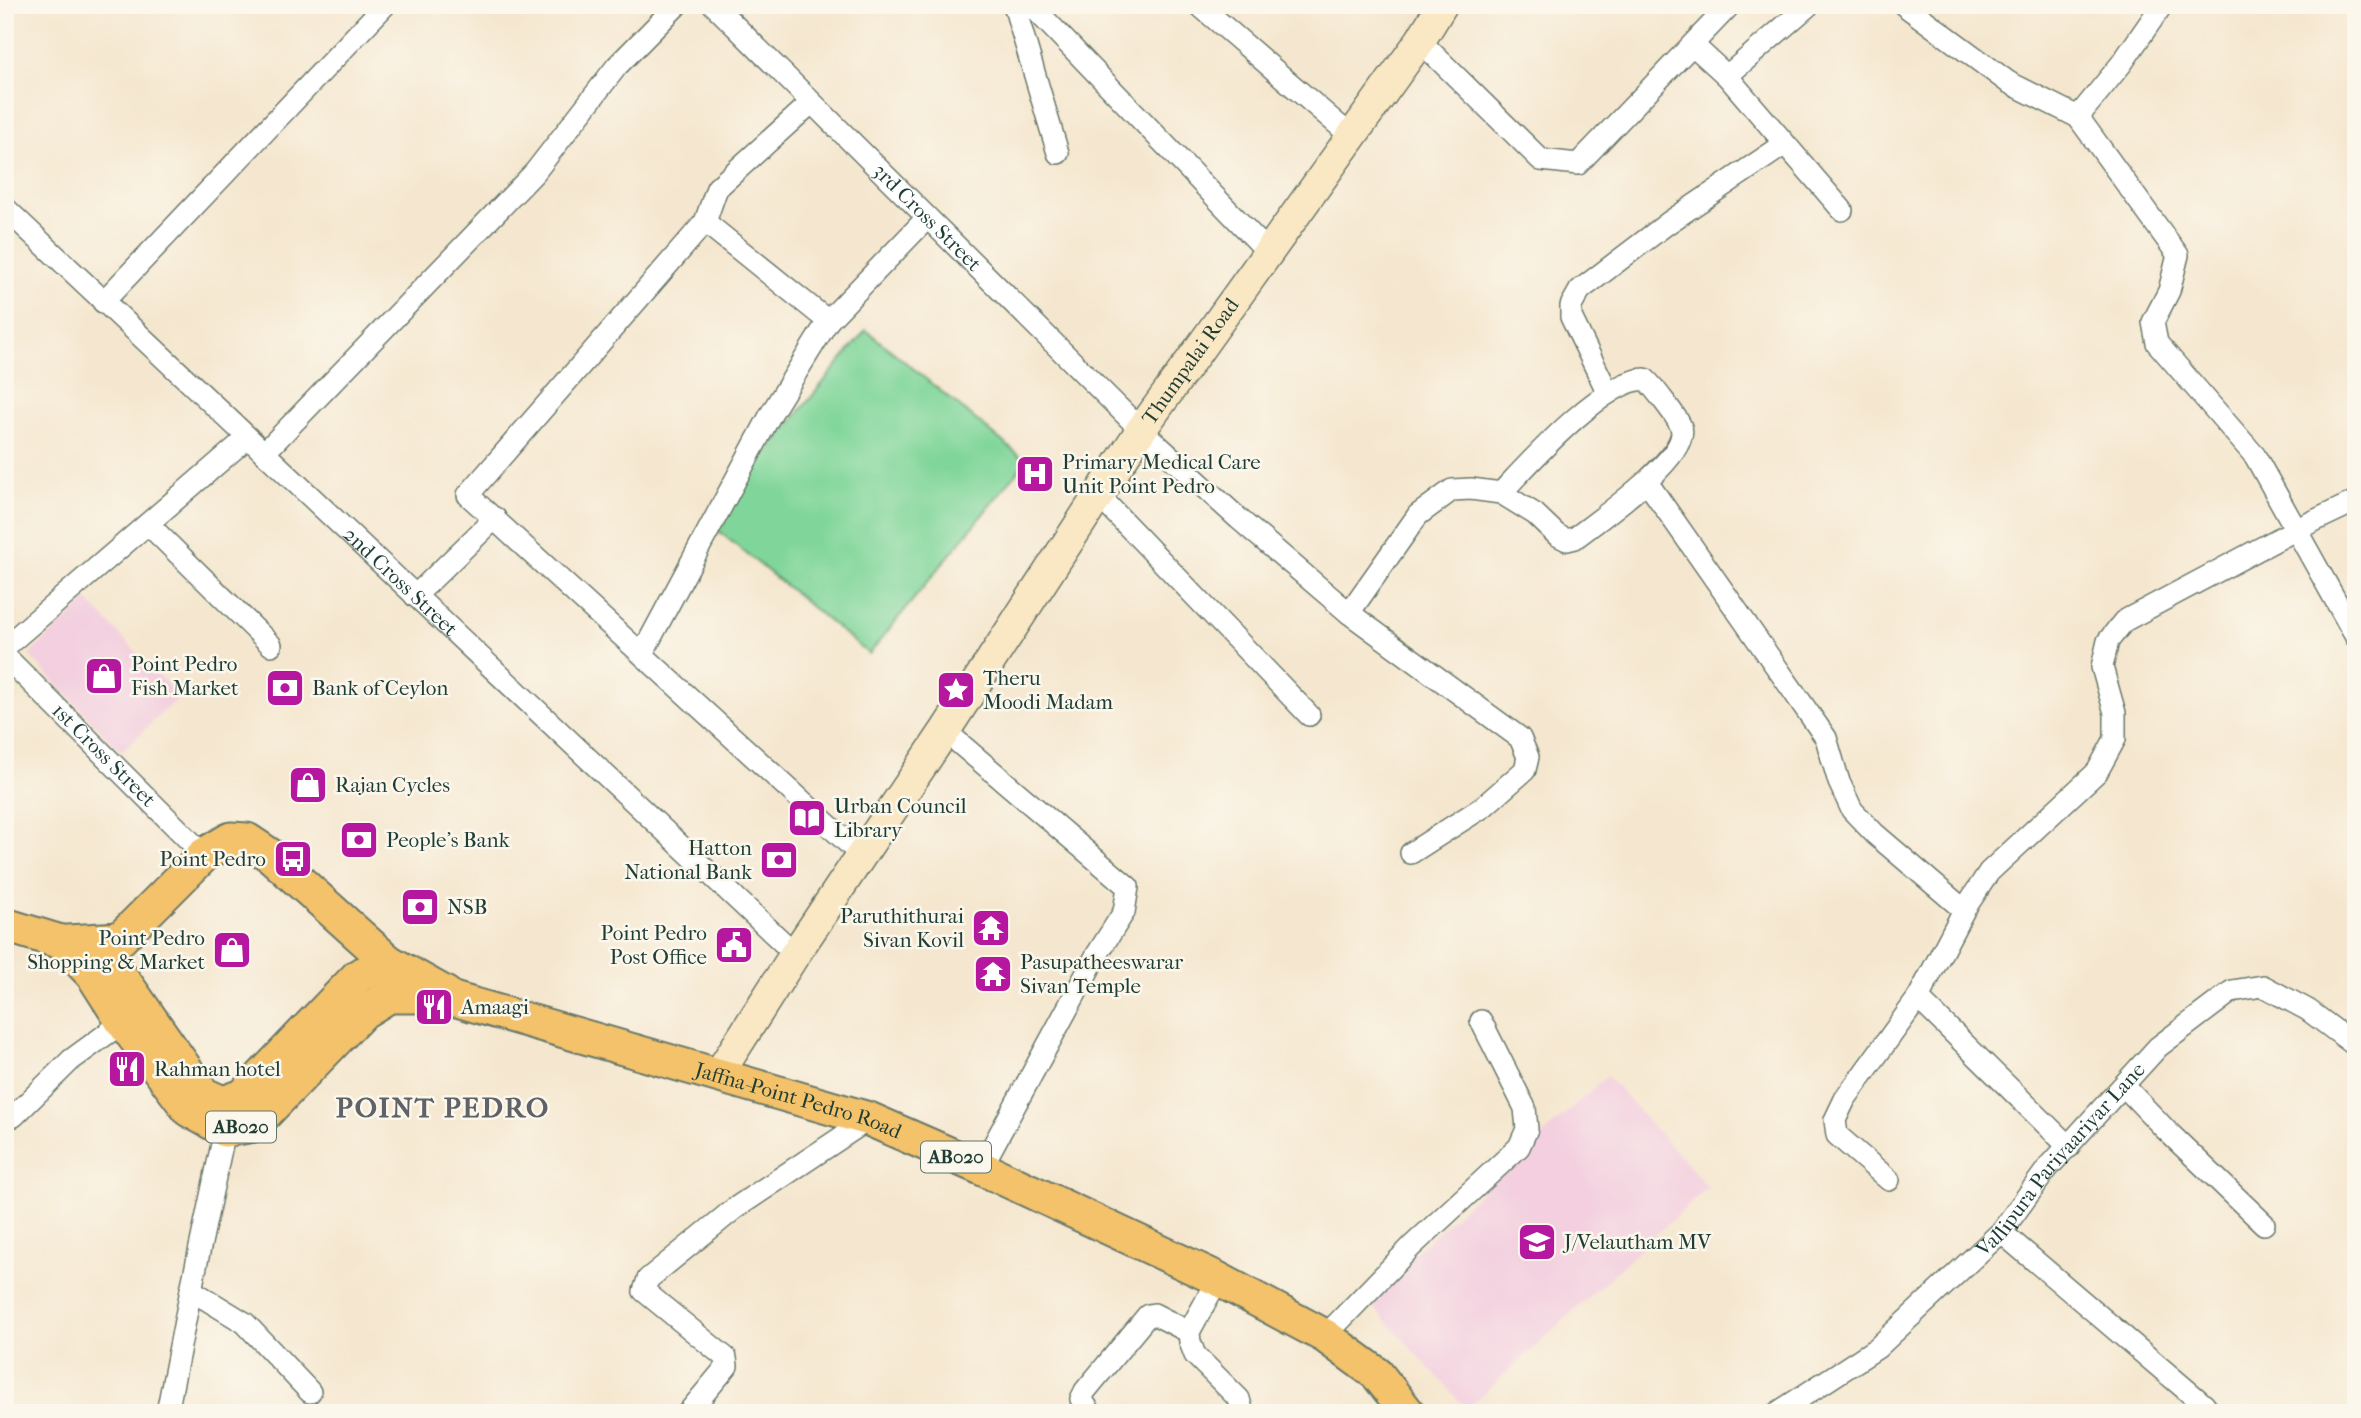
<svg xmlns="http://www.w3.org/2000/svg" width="2361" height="1418" font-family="'IM FELL French Canon',serif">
<rect width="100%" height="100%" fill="#fbf7ec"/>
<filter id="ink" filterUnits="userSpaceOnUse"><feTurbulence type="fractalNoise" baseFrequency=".0143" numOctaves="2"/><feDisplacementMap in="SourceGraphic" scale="14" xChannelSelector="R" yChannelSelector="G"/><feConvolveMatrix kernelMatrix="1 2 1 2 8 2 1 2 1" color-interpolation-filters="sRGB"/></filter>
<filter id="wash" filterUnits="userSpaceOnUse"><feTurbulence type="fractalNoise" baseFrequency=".00686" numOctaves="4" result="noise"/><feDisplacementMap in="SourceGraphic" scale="28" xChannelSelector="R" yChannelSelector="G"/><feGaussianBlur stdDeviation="1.57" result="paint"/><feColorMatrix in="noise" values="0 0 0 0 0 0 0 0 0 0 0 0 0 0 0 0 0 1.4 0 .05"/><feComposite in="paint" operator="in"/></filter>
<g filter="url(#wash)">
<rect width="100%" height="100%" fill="#f5e7cf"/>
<path fill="#f3cfdf" d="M87,600L179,697L121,752L29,655Z
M1607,1076L1708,1187L1467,1409L1365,1298Z"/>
<path fill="#80d69a" stroke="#508a67" stroke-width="2" d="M866,330L1026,461L869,654L709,523Z"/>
</g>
<g filter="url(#ink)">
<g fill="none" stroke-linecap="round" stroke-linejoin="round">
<g stroke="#6a786a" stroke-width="24">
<g id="street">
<path id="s1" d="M714,5L1141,430L1239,519L1349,613L1520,738L1528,757L1525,770L1483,807L1411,853"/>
<path d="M1014,5L1058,153"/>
<path d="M1031,5L1268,252"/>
<path d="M1199,5L1351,136"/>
<path d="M1904,5L2008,82L2078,117L2178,255L2169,291L2153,322L2157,343L2255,456L2356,637"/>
<path d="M1420,41L1541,160L1578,164L1730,5"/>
<path d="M1693,45L1727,76L1842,210"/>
<path d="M1727,76L1809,5"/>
<path d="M811,103L717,188L705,222L468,495L861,855"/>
<path d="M2078,117L2122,63L2162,5"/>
<path id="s2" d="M5,208L795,954"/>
<path d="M705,222L828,321"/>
<path d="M103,302L385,5"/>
<path d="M1608,393L1571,317V306L1580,290L1668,223L1785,144"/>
<path d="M264,453L535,172L617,66L677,5"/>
<path d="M1647,482L1826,738L1839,782L1852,810L1875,834L1964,910"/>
<path d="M1098,495L1309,715"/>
<path d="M148,524L271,645"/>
<path d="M415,596L495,518"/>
<path d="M1349,613L1418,515L1452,490L1471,489L1501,493L1535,514L1557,535L1567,540L1575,538C1597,521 1691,456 1681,427C1678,418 1653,386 1645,379C1603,380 1530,462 1501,493"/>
<path d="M5,647L247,438"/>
<path d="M642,654L772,412L828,321L927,218"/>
<path id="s3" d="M5,656L204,855"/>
<path d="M945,731L1128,887L1124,912L1096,956L981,1168"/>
<path d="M1918,998L2069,1147"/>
<path d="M2124,1086L2165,1129L2264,1224"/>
<path d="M5,1112L14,1116L71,1060L123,1022"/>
<path d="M1889,1180L1837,1135L1835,1120L1845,1099L1918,998L1964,910L1989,872L2097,772L2115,739V713L2102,667L2108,641L2124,621L2295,530L2356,501"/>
<path d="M2001,1232L2204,1405L2210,1413"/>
<path d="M1218,1279L1189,1332L1190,1342L1195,1355L1239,1399L1243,1413"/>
<path d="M191,1290L245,1323L310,1392"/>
<path d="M1325,1336L1412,1246L1519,1147L1527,1129L1525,1108L1481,1021"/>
<path d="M167,1413L191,1290L225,1130"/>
<path d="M688,1413L727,1366L726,1358L644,1291L648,1279L734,1209L869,1119"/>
<path d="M1091,1413L1081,1399L1085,1391L1148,1315L1154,1314L1189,1332"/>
<path id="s4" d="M1777,1413L1877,1348L2001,1232L2047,1169L2158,1047L2232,991L2263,986L2308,1010L2356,1046"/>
</g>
</g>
<g stroke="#6a786a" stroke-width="33">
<g id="secondary">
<path id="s5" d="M718,1075L795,954L945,731L1141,430L1420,41L1442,5"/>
</g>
</g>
<g stroke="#6a786a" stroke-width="37">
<g id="primary">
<path d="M5,925L61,942L112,964L203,1094L223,1103L243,1096L358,976L389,962L446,994"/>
<path id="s6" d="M61,942L93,975L123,1022L189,1110L225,1130L254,1125L363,1012L389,996H421L457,1000L869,1119L981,1168L1218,1279L1325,1336L1377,1374L1408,1413"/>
<path d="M67,942L120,939L204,855L231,839L247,840L271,856L389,962"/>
</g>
</g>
<use href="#street" stroke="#fff" stroke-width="21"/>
<use href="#secondary" stroke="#fae7c3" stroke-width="30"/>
<use href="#primary" stroke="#f3c26a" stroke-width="33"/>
</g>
</g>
<defs>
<g id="hospital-square" transform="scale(2.0125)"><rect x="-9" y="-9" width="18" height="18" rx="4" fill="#b5179e" stroke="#fbf7ec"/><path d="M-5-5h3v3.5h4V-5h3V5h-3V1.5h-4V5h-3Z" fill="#fff"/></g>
<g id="shop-square" transform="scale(2.0125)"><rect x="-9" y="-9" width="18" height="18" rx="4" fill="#b5179e" stroke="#fbf7ec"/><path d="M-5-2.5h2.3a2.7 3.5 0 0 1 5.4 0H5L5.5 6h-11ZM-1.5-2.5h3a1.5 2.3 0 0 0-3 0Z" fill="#fff"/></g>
<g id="bank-square" transform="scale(2.0125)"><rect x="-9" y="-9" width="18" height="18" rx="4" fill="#b5179e" stroke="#fbf7ec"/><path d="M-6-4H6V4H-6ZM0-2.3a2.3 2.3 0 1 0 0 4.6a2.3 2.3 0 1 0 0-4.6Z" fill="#fff"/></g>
<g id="sight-square" transform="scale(2.0125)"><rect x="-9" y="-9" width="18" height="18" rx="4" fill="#b5179e" stroke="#fbf7ec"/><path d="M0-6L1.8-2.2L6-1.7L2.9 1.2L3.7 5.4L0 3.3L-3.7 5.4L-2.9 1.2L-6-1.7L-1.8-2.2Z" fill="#fff"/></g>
<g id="library-square" transform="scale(2.0125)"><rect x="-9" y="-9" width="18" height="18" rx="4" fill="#b5179e" stroke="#fbf7ec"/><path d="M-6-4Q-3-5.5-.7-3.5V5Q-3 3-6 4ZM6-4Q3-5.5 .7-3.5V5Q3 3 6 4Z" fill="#fff"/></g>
<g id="bus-square" transform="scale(2.0125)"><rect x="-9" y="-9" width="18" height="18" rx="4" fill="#b5179e" stroke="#fbf7ec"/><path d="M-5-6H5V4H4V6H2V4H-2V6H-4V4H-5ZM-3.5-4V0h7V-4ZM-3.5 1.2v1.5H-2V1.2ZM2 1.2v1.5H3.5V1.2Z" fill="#fff"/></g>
<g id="temple-square" transform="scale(2.0125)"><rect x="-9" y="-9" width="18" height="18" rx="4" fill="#b5179e" stroke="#fbf7ec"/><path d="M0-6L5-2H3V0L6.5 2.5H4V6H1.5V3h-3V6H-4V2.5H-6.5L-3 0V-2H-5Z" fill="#fff"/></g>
<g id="civic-square" transform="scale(2.0125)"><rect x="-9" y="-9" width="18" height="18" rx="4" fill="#b5179e" stroke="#fbf7ec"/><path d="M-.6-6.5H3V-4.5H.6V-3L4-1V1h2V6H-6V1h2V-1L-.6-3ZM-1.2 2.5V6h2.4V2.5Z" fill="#fff"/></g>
<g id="restaurant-square" transform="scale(2.0125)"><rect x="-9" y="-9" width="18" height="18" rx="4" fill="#b5179e" stroke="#fbf7ec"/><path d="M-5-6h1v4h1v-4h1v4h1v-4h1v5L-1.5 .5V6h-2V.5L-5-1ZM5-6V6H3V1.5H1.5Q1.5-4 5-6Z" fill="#fff"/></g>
<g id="school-square" transform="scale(2.0125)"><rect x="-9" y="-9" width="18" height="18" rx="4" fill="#b5179e" stroke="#fbf7ec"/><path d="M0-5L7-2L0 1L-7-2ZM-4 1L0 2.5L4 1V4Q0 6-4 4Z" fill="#fff"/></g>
</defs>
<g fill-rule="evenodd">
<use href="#hospital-square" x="1035" y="474"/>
<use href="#shop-square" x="104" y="676"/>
<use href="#bank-square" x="285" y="688"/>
<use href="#sight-square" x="956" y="690"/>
<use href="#shop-square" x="308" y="785"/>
<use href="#library-square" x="807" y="818"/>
<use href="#bank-square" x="359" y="840"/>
<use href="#bus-square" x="293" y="859"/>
<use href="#bank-square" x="779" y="860"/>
<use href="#bank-square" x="420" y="907"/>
<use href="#temple-square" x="991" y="928"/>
<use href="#civic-square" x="734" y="945"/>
<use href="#shop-square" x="232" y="950"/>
<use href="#temple-square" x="993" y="974"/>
<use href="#restaurant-square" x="434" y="1007"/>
<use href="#restaurant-square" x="127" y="1069"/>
<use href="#school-square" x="1537" y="1242"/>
</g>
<g text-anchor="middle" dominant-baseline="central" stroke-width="5" stroke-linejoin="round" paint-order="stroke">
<g fill="#fbf7ec" stroke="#61756b" stroke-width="2">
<rect x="206" y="1111.5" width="70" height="31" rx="5"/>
<rect x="921" y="1141.5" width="70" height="31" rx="5"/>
</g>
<g font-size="19" font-weight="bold" fill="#1f3d34">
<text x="241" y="1127">AB020</text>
<text x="956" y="1157">AB020</text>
</g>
<g font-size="21" fill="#1f3d34" stroke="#fbf7ec">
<text stroke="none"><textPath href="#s1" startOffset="301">3rd Cross Street</textPath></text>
<text stroke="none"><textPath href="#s5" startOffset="856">Thumpalai Road</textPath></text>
<text stroke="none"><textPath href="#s2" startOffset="544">2nd Cross Street</textPath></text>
<text stroke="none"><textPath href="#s3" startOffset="140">1st Cross Street</textPath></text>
<text stroke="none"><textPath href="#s6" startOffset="894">Jaffna-Point Pedro Road</textPath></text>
<text stroke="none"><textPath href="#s4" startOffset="383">Vallipura Pariyaariyar Lane</textPath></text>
</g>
<g font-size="21" fill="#1f3d34" stroke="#fbf7ec" text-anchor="start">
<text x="1062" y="462">Primary Medical Care<tspan x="1062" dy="24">Unit Point Pedro</tspan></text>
<text x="131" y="664">Point Pedro<tspan x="131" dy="24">Fish Market</tspan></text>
<text x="983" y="678">Theru<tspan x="983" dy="24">Moodi Madam</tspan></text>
<text x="312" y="688">Bank of Ceylon</text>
<text x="335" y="785">Rajan Cycles</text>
<text x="834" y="806">Urban Council<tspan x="834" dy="24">Library</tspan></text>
<text x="386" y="840">People's Bank</text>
<text x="752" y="848" text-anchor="end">Hatton<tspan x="752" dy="24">National Bank</tspan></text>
<text x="266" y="859" text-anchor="end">Point Pedro</text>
<text x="447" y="907">NSB</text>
<text x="964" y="916" text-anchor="end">Paruthithurai<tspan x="964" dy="24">Sivan Kovil</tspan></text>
<text x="707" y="933" text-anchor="end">Point Pedro<tspan x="707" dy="24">Post Office</tspan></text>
<text x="205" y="938" text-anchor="end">Point Pedro<tspan x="205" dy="24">Shopping &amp; Market</tspan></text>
<text x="1020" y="962">Pasupatheeswarar<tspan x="1020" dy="24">Sivan Temple</tspan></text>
<text x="461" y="1007">Amaagi</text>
<text x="154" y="1069">Rahman hotel</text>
<text x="1564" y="1242">J/Velautham MV</text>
</g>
<g font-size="28" font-weight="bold" letter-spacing="2" fill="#5f6368" stroke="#fbf7ec">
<text x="443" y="1107">POINT PEDRO</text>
</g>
</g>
<rect width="2361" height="1418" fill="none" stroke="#fbf7ec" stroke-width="28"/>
</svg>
